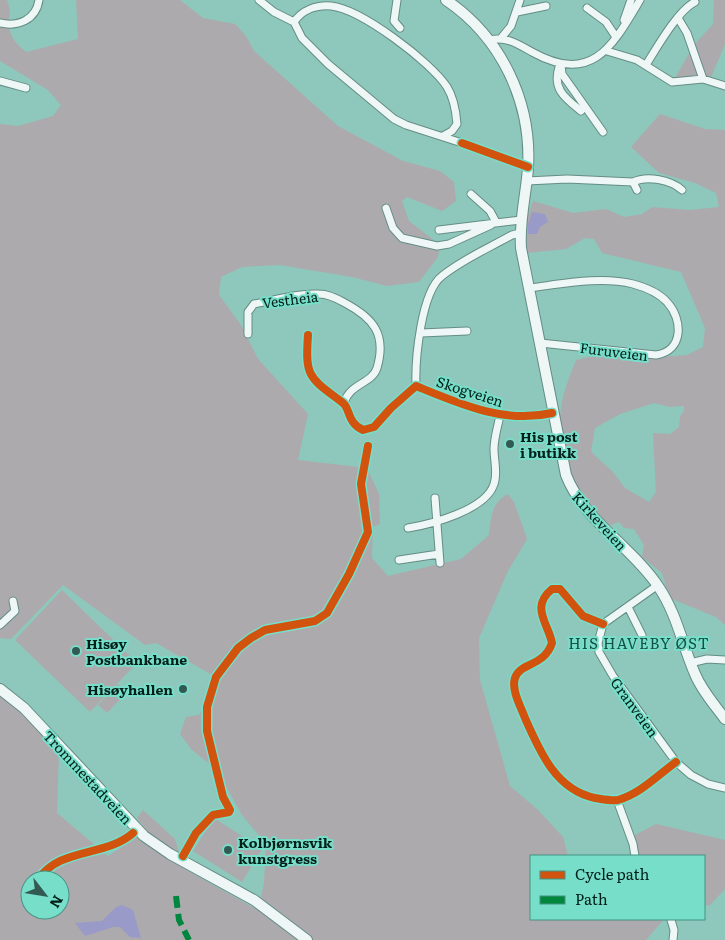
<svg xmlns="http://www.w3.org/2000/svg" width="725" height="940" font-family="Literata,serif">
<rect width="100%" height="100%" fill="#8ec7bb"/>
<path fill="#adaaad" fill-rule="evenodd" d="M0,0H7C13,17 7,15 9,26C10,38 18,45 26,52L78,39L76,0H180L203,18L235,24L246,36L254,51L338,126L403,161L440,171L454,182L456,201L442,211L407,197L402,201L409,221L440,245L438,257L419,282L387,286L352,277L280,265L242,267L221,277L219,295L241,325L258,359L308,414L298,460L367,468L379,494L380,524L373,527L372,558L388,576L461,559L489,535C491,519 491,502 508,494L514,502L527,539L508,571L479,638L480,680L510,786L538,810L563,837L568,856H531V919H664L646,940H0V695L33,722L59,749L57,813L108,856L137,837L145,828L137,818L143,810L175,839L183,868L258,910L264,883L266,844L242,815L217,770L191,749L180,734L186,717L199,715L210,698L214,676L156,643L145,645L63,585L11,639L0,638V124L18,126L53,116L61,105L48,90L0,61ZM30,880H60V910H30Z
M714,0H725V44L710,80L675,78L694,45L713,24Z
M660,114L705,129L725,130V625L716,617L672,599L666,587L662,573L642,557L644,545L634,529L624,528L619,522L611,525C582,515 561,456 560,427C559,403 567,382 576,360L612,352L649,358L687,355L703,347L705,328L681,272L602,253L594,239L585,238L566,249L526,253V221L533,201L573,213L606,209L624,217L642,214L652,207L690,210L719,207L716,193L695,183L659,173L631,147ZM654,403L670,407L684,406V411L680,416L679,427L670,434L653,433L656,492L649,502L625,488L613,472L591,452L595,428L620,414Z
M62,590L137,663L90,712L15,640Z
M118,684L127,692L107,713L98,705Z
M214,818L262,849L242,882L193,851Z
M656,824L725,840V889L710,905L704,906V856H635V835Z"/>
<path fill="#999ac7" d="M532,212L545,214L548,222L540,227L537,234H528V224Z
M122,905L133,910L141,938L130,937L120,927H113L85,936L75,923L102,921L116,907Z"/>
<g fill="none" stroke-linecap="round" stroke-linejoin="round">
<g stroke="#648d85" stroke-width="9">
<path id="minor" d="M259,0L274,12L294,22L302,38L328,64L394,119L406,125L462,143
M397,0L394,21L400,28
M587,8L606,22L616,37
M517,12L546,6
M678,18L687,33L703,79
M624,20L631,0
M294,22C302,10 316,5 331,6C361,9 431,62 447,87C454,98 456,111 457,124L452,131L443,136
M0,23C18,27 36,20 39,0
M502,37L511,26L520,0
M490,40C506,36 518,44 532,52C592,85 612,47 640,0
M607,51L637,60L672,82L703,79L725,86
M561,65L562,74L603,132
M646,65C656,49 678,10 695,2
M559,67C552,89 565,98 581,111
M0,81L26,88
M527,181L567,179L633,182L637,190
M633,182C647,175 671,180 682,190
M471,194L490,211L496,222
M386,208L393,228L402,238L437,246L449,244L491,225
M439,230L521,220
M529,288C562,284 600,276 633,284C644,287 659,293 667,302C683,319 684,351 656,355L540,343
M421,333L467,331
M248,334V312L254,304C275,300 298,293 319,294C328,294 338,299 345,303C373,318 387,334 377,368C372,384 350,383 344,403
M308,335C305,378 309,377 343,403C350,408 347,423 363,430L374,427L391,408L416,386C460,404 504,424 552,413
M416,386C415,360 421,292 442,276C463,259 489,248 512,235L520,233
M435,498L440,563
M408,528C432,524 486,510 494,484C498,473 494,461 494,449C494,438 498,426 500,415
M399,560L439,554
M658,585L603,624L598,643L599,652L613,676L676,762L691,775L708,784L725,788
M628,607L642,635
M603,624L583,616L560,589H552C530,607 548,623 552,643C544,667 520,662 515,678C511,690 521,707 525,718C540,752 556,790 595,798C602,799 611,801 618,800C640,794 658,775 676,762
M0,625L15,611L13,601
M690,663L707,659L725,660
M617,800L633,844L635,856
M671,920L674,930L673,940"/>
</g>
<g stroke="#648d85" stroke-width="12">
<path id="secondary" d="M446,0C501,37 532,102 528,168C526,195 519,221 521,248L566,475C584,521 631,546 658,586C677,614 682,644 695,674C702,691 714,704 725,719
M0,689L24,708L144,836L170,854L254,900L307,940"/>
</g>
<use href="#minor" stroke="#eef7f5" stroke-width="7"/>
<use href="#secondary" stroke="#eef7f5" stroke-width="10"/>
<path stroke="#00873e" stroke-width="6" stroke-dasharray="12 6" stroke-linecap="butt" d="M176,896L179,920L189,940"/>
<g stroke="#77dec9" stroke-width="11">
<path id="cycleway" d="M462,143L528,167
M308,335C305,378 309,377 343,403C350,408 347,423 363,430L374,427L391,408L416,386C460,404 504,424 552,413
M603,624L583,616L560,589H552C530,607 548,623 552,643C544,667 520,662 515,678C511,690 521,707 525,718C540,752 556,790 595,798C602,799 611,801 618,800C640,794 658,775 676,762
M183,856L196,833L213,815L229,812L230,810L223,797L207,731V707L216,677L238,648L251,638L265,630L315,621L327,613L349,574L368,532L361,484L368,446
M38,880C59,847 106,857 133,833"/>
</g>
<use href="#cycleway" stroke="#d1530d" stroke-width="8"/>
</g>
<g fill="#325a52" stroke="#77dec9" stroke-width="2">
<circle cx="510" cy="444" r="5"/>
<circle cx="76" cy="651" r="5"/>
<circle cx="183" cy="689" r="5"/>
<circle cx="228" cy="850" r="5"/>
</g>
<g text-anchor="middle" dominant-baseline="central" stroke-width="4" stroke-linejoin="round" paint-order="stroke">
<g font-size="14" fill="#001f19" stroke="#77dec9">
<text transform="translate(290 299) rotate(-7)">Vestheia</text>
<text transform="translate(614 351) rotate(7)">Furuveien</text>
<text transform="translate(470 391) rotate(18)">Skogveien</text>
<text transform="translate(600 521) rotate(48)">Kirkeveien</text>
<text transform="translate(635 707) rotate(54)">Granveien</text>
<text transform="translate(88 777) rotate(47)">Trommestadveien</text>
</g>
<g font-size="14" font-weight="bold" fill="#001f19" stroke="#77dec9" text-anchor="start">
<text x="520" y="436">His post<tspan x="520" dy="16">i butikk</tspan></text>
<text x="86" y="643">Hisøy<tspan x="86" dy="16">Postbankbane</tspan></text>
<text x="173" y="689" text-anchor="end">Hisøyhallen</text>
<text x="238" y="842">Kolbjørnsvik<tspan x="238" dy="16">kunstgress</tspan></text>
</g>
<g font-size="15" letter-spacing="1" fill="#154f45" stroke="#77dec9">
<text x="639" y="642">HIS HAVEBY ØST</text>
</g>
</g>
<rect x="530" y="855" width="175" height="65" fill="#77dec9" stroke="#479283"/>
<rect x="540" y="871" width="25" height="8" fill="#d1530d" stroke="#479283"/>
<text x="575" y="880" font-size="15" fill="#001f19">Cycle path</text>
<rect x="540" y="896" width="25" height="8" fill="#00873e" stroke="#479283"/>
<text x="575" y="905" font-size="15" fill="#001f19">Path</text>
<g transform="translate(45 895) rotate(121)"><circle r="24" fill="#77dec9" stroke="#479283"/>
<path d="M0-4L9 19L0 12L-9 19Z" fill="#325a52"/>
<text y="-8" font-size="14" font-weight="bold" text-anchor="middle" fill="#001f19">N</text>
</g>
</svg>
